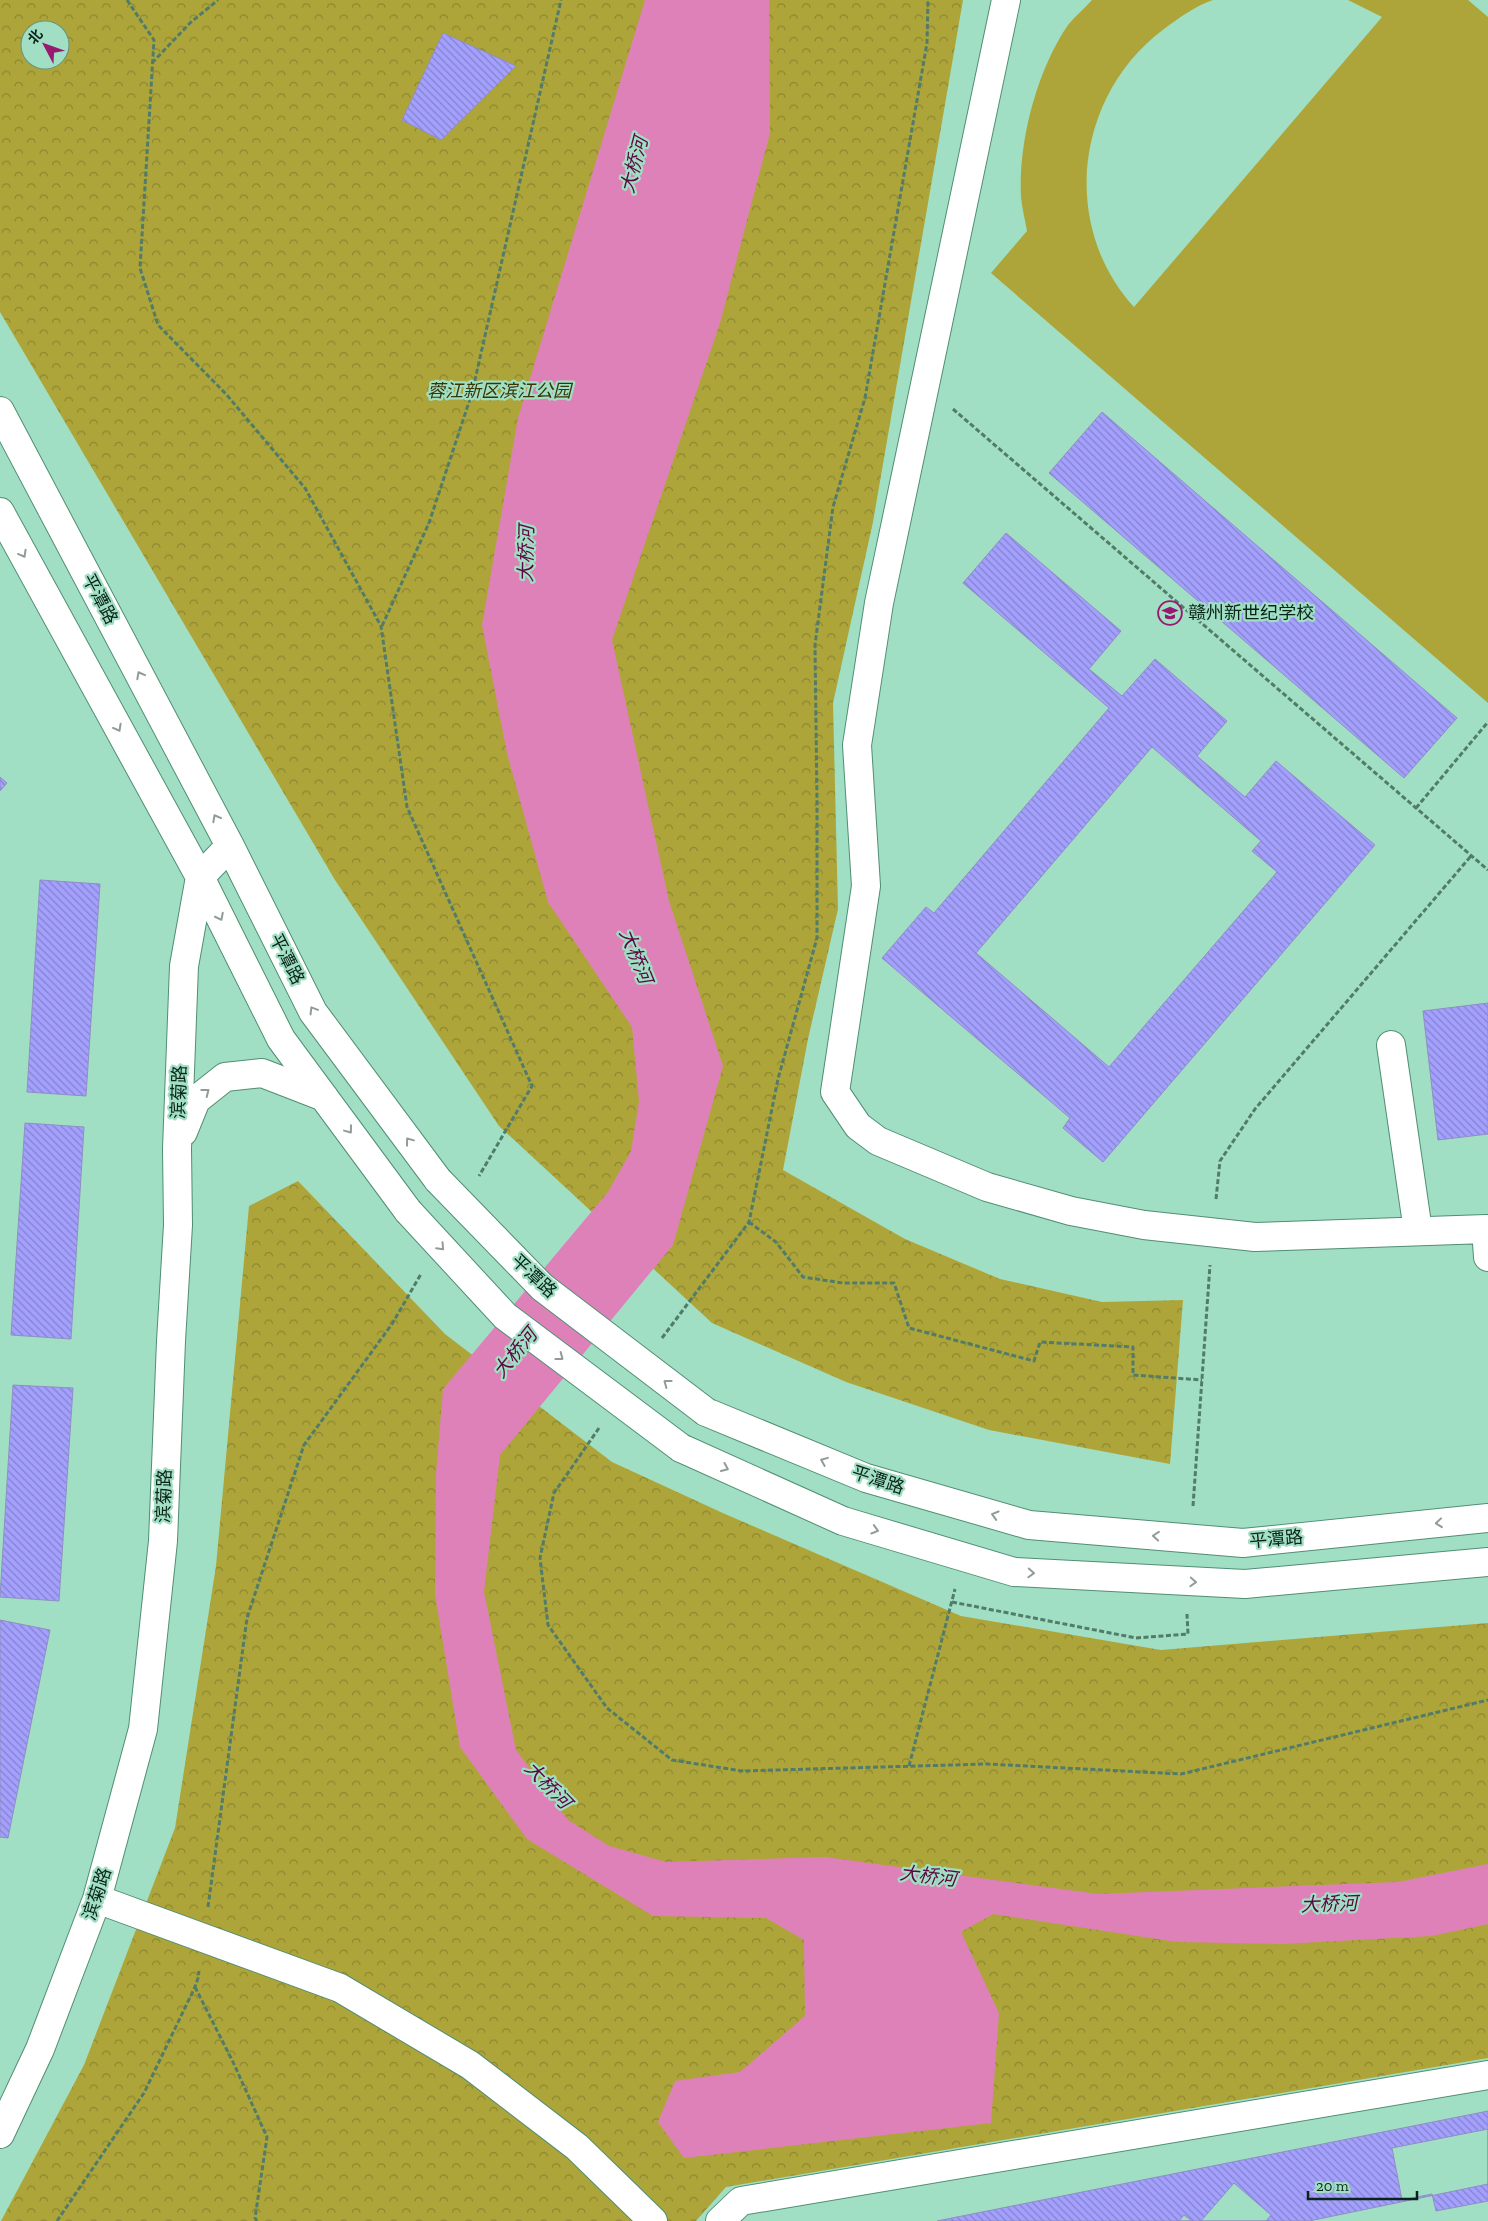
<svg xmlns="http://www.w3.org/2000/svg" width="1488" height="2221" font-family="'Zilla Slab','Noto Sans SC',serif">
<defs>
<pattern id="park-crowns" width="20" height="18" patternUnits="userSpaceOnUse" patternTransform="scale(1.25)"><rect width="20" height="18" fill="#aea53a"/><path d="M2 6a3 3 0 1 1 6 0M12 15a3 3 0 1 1 6 0" fill="none" stroke="#8c8630"/></pattern>
<pattern id="building-back-hatch" width="6" height="6" patternUnits="userSpaceOnUse" patternTransform="scale(1.25)"><rect width="6" height="6" fill="#a4a0fe"/><path d="M-1 5l2 2M0 0l6 6M5-1l2 2" fill="none" stroke="#8482cd"/></pattern>
</defs>
<rect width="100%" height="100%" fill="#a0dfc3"/>
<path fill="url(#park-crowns)" fill-rule="evenodd" d="M0,0H963L873,522L833,703L838,909L808,1039L783,1170L905,1239L1000,1279L1102,1302L1183,1300L1170,1464L989,1430L846,1382L712,1323L499,1126L335,880L0,312ZM30,30H60V60H30Z
M298,1181L445,1334L612,1462L725,1514L961,1616L1161,1650L1488,1623V2058L726,2187L696,2221H1L84,2065L175,1828L216,1566L249,1206Z"/>
<path fill="#aea53a" d="M1092,0H1213C1195,6 1179,18 1164,29C1076,94 1059,225 1134,307L1382,17L1348,0H1468L1488,17V703L991,273L1027,231C1025,220 1022,208 1021,197C1018,142 1037,70 1068,25C1075,16 1085,8 1092,0Z"/>
<path fill="#df81b9" d="M645,0H769L770,133L720,323L612,640L669,901L723,1066L673,1245L500,1455L484,1592L516,1750L568,1820L609,1846L666,1862L825,1857L1098,1894L1398,1882L1488,1864V1924L1432,1936L1282,1944L1177,1942L993,1914L961,1932L999,2013L991,2123L684,2158L658,2122L675,2081L740,2072L805,2016L804,1940L766,1918L653,1916L527,1839L460,1747L435,1594L436,1474L443,1389L608,1192L631,1151L639,1101L632,1027L548,902L507,753L482,625L518,418Z"/>
<path fill="url(#building-back-hatch)" stroke="#8f8fc2" fill-rule="evenodd" d="M443,33L516,66L441,140L402,120Z
M1102,412L1457,718L1404,778L1049,473Z
M1006,533L1121,631L1089,669L1122,696L1155,659L1227,721L1197,756L1245,797L1276,761L1375,845L1103,1162L1063,1128L1070,1118L882,958L926,907L934,913L1109,708L963,583ZM1152,747L1261,841L1252,851L1277,872L1109,1067L976,953Z
M0,777L7,783L0,791Z
M40,880L100,884L86,1096L27,1092Z
M1488,1003V1134L1438,1140L1423,1011Z
M25,1123L84,1127L71,1339L11,1335Z
M13,1385L73,1388L59,1601L0,1597Z
M0,1620L50,1630L8,1838L0,1837Z
M1488,2111V2184L1309,2221H937Z
M1488,2129V2201L1436,2211L1432,2194L1402,2200L1392,2148Z
M1234,2183L1271,2215L1266,2221H1201Z
M1184,2215L1192,2221H1179Z"/>
<g fill="none" stroke-linecap="round" stroke-linejoin="round">
<g stroke="#518e74" stroke-width="30">
<path id="minor" d="M1006,0L879,603L857,745L866,886L835,1092L858,1126L878,1141L987,1187L1071,1211L1144,1225L1255,1237L1486,1229
M0,411L230,846L313,1012L438,1180
M0,512L200,877L281,1039L408,1211
M1391,1045L1418,1231
M183,1132L196,1100L225,1077L262,1073L324,1097
M1488,1229H1486L1488,1257
M706,1412L866,1478L1029,1525L1243,1543L1488,1518
M681,1448L843,1521L1014,1572L1245,1584L1488,1562
M97,1899L340,1988L470,2065L577,2147L653,2221
M0,2134L40,2049L97,1899L143,1729L163,1541L171,1341L178,1225L177,1149L184,966L200,877L230,846
M720,2221L741,2201L1488,2075"/>
</g>
<path stroke="#517c69" stroke-width="3" stroke-dasharray="5 2.5" stroke-linecap="butt" d="M127,0L154,40L140,268L158,325L226,394L305,488L381,626L407,807L532,1086L479,1176
M152,63L190,23L218,0
M953,409L1488,870
M382,626L429,523L472,393L561,0
M1416,808L1488,722
M1216,1199L1220,1161L1255,1109L1471,856
M749,1222L776,1242L803,1277L843,1283H894L909,1328L1034,1361L1040,1342L1133,1347V1375L1202,1380
M662,1338L749,1222L778,1079L817,938V802L815,645L833,507L865,398L927,43L928,0
M599,1428L554,1493L540,1558L548,1625L607,1708L672,1760L742,1771L987,1764L1181,1774L1488,1700
M1193,1506L1210,1265
M952,1602L1136,1638L1188,1634L1187,1614
M909,1766L955,1589
M208,1907L247,1618L304,1445L392,1324L421,1274
M195,1987L233,2062L267,2137L255,2218L257,2221
M57,2221L144,2093L195,1987L198,1978L199,1971"/>
<use href="#minor" stroke="#fff" stroke-width="28"/>
<g stroke="#518e74" stroke-width="30" stroke-linecap="butt">
<path id="minor-bridge" d="M438,1180L542,1287L706,1412
M408,1211L505,1316L681,1448"/>
</g>
<use href="#minor-bridge" stroke="#fff" stroke-width="28"/>
</g>
<defs><path id="oneway-chevron" d="M-2-3.5L2.5 0L-2 3.5" fill="none" stroke-width="1.6" stroke-linecap="round" stroke-linejoin="round" transform="scale(1.25)"/></defs>
<g stroke="#919c98">
<use href="#oneway-chevron" transform="translate(23 554) rotate(61)"/>
<use href="#oneway-chevron" transform="translate(140 675) rotate(-118)"/>
<use href="#oneway-chevron" transform="translate(118 728) rotate(61)"/>
<use href="#oneway-chevron" transform="translate(216 818) rotate(-118)"/>
<use href="#oneway-chevron" transform="translate(220 917) rotate(63)"/>
<use href="#oneway-chevron" transform="translate(313 1010) rotate(-121)"/>
<use href="#oneway-chevron" transform="translate(206 1092) rotate(-38)"/>
<use href="#oneway-chevron" transform="translate(349 1130) rotate(53)"/>
<use href="#oneway-chevron" transform="translate(409 1141) rotate(-127)"/>
<use href="#oneway-chevron" transform="translate(441 1247) rotate(47)"/>
<use href="#oneway-chevron" transform="translate(560 1357) rotate(37)"/>
<use href="#oneway-chevron" transform="translate(667 1383) rotate(-143)"/>
<use href="#oneway-chevron" transform="translate(824 1461) rotate(-158)"/>
<use href="#oneway-chevron" transform="translate(725 1468) rotate(24)"/>
<use href="#oneway-chevron" transform="translate(995 1515) rotate(-164)"/>
<use href="#oneway-chevron" transform="translate(1439 1523) rotate(174)"/>
<use href="#oneway-chevron" transform="translate(875 1530) rotate(17)"/>
<use href="#oneway-chevron" transform="translate(1156 1536) rotate(-175)"/>
<use href="#oneway-chevron" transform="translate(1031 1573) rotate(3)"/>
<use href="#oneway-chevron" transform="translate(1193 1582) rotate(3)"/>
</g>
<defs>
<g id="school-ring" transform="scale(1.25)"><circle r="9.5" fill="#a0dfc3" stroke="#981970" stroke-width="1.5"/><path d="M0-5L7-2L0 1L-7-2ZM-4 1L0 2.5L4 1V4Q0 6-4 4Z" fill="#981970"/></g>
</defs>
<g fill-rule="evenodd">
<use href="#school-ring" x="1170" y="613"/>
</g>
<g text-anchor="middle" dominant-baseline="central" stroke-width="4.5" stroke-linejoin="round" paint-order="stroke">
<g font-size="18" font-style="italic" fill="#393504" stroke="#a0dfc3">
<text x="499" y="391">蓉江新区滨江公园</text>
</g>
<g font-size="18" fill="#0a2419" stroke="#a0dfc3">
<text transform="translate(100 599) rotate(62)">平潭路</text>
<text transform="translate(287 959) rotate(63)">平潭路</text>
<text transform="translate(179 1092) rotate(-88)">滨菊路</text>
<text transform="translate(534 1276) rotate(43)">平潭路</text>
<text transform="translate(878 1480) rotate(18)">平潭路</text>
<text transform="translate(164 1496) rotate(-88)">滨菊路</text>
<text transform="translate(1276 1539) rotate(-5)">平潭路</text>
<text transform="translate(97 1894) rotate(-72)">滨菊路</text>
</g>
<g font-size="18" fill="#0a2419" stroke="#a0dfc3" text-anchor="start">
<text x="1188" y="613">赣州新世纪学校</text>
</g>
<g font-size="19" font-style="italic" fill="#5d0643" stroke="#a0dfc3">
<text transform="translate(634 165) rotate(-75)">大桥河</text>
<text transform="translate(526 554) rotate(-89)">大桥河</text>
<text transform="translate(636 956) rotate(68)">大桥河</text>
<text transform="translate(515 1353) rotate(-51)">大桥河</text>
<text transform="translate(548 1785) rotate(46)">大桥河</text>
<text transform="translate(928 1876) rotate(7)">大桥河</text>
<text transform="translate(1329 1904) rotate(-2)">大桥河</text>
</g>
</g>
<g transform="translate(45 45) rotate(311)"><circle r="24" fill="#a0dfc3" stroke="#64947f"/>
<path d="M0-4L9 19L0 12L-9 19Z" fill="#981970"/>
<text y="-8" font-size="14" font-weight="bold" text-anchor="middle" fill="#0a2419">北</text>
</g>
<path d="M1308 2191v8h109v-8" fill="none" stroke="#0a2419" stroke-width="2.5"/>
<text x="1316" y="2191" font-size="15" fill="#0a2419" stroke="#a0dfc3" stroke-width="4" paint-order="stroke">20 m</text>
</svg>
